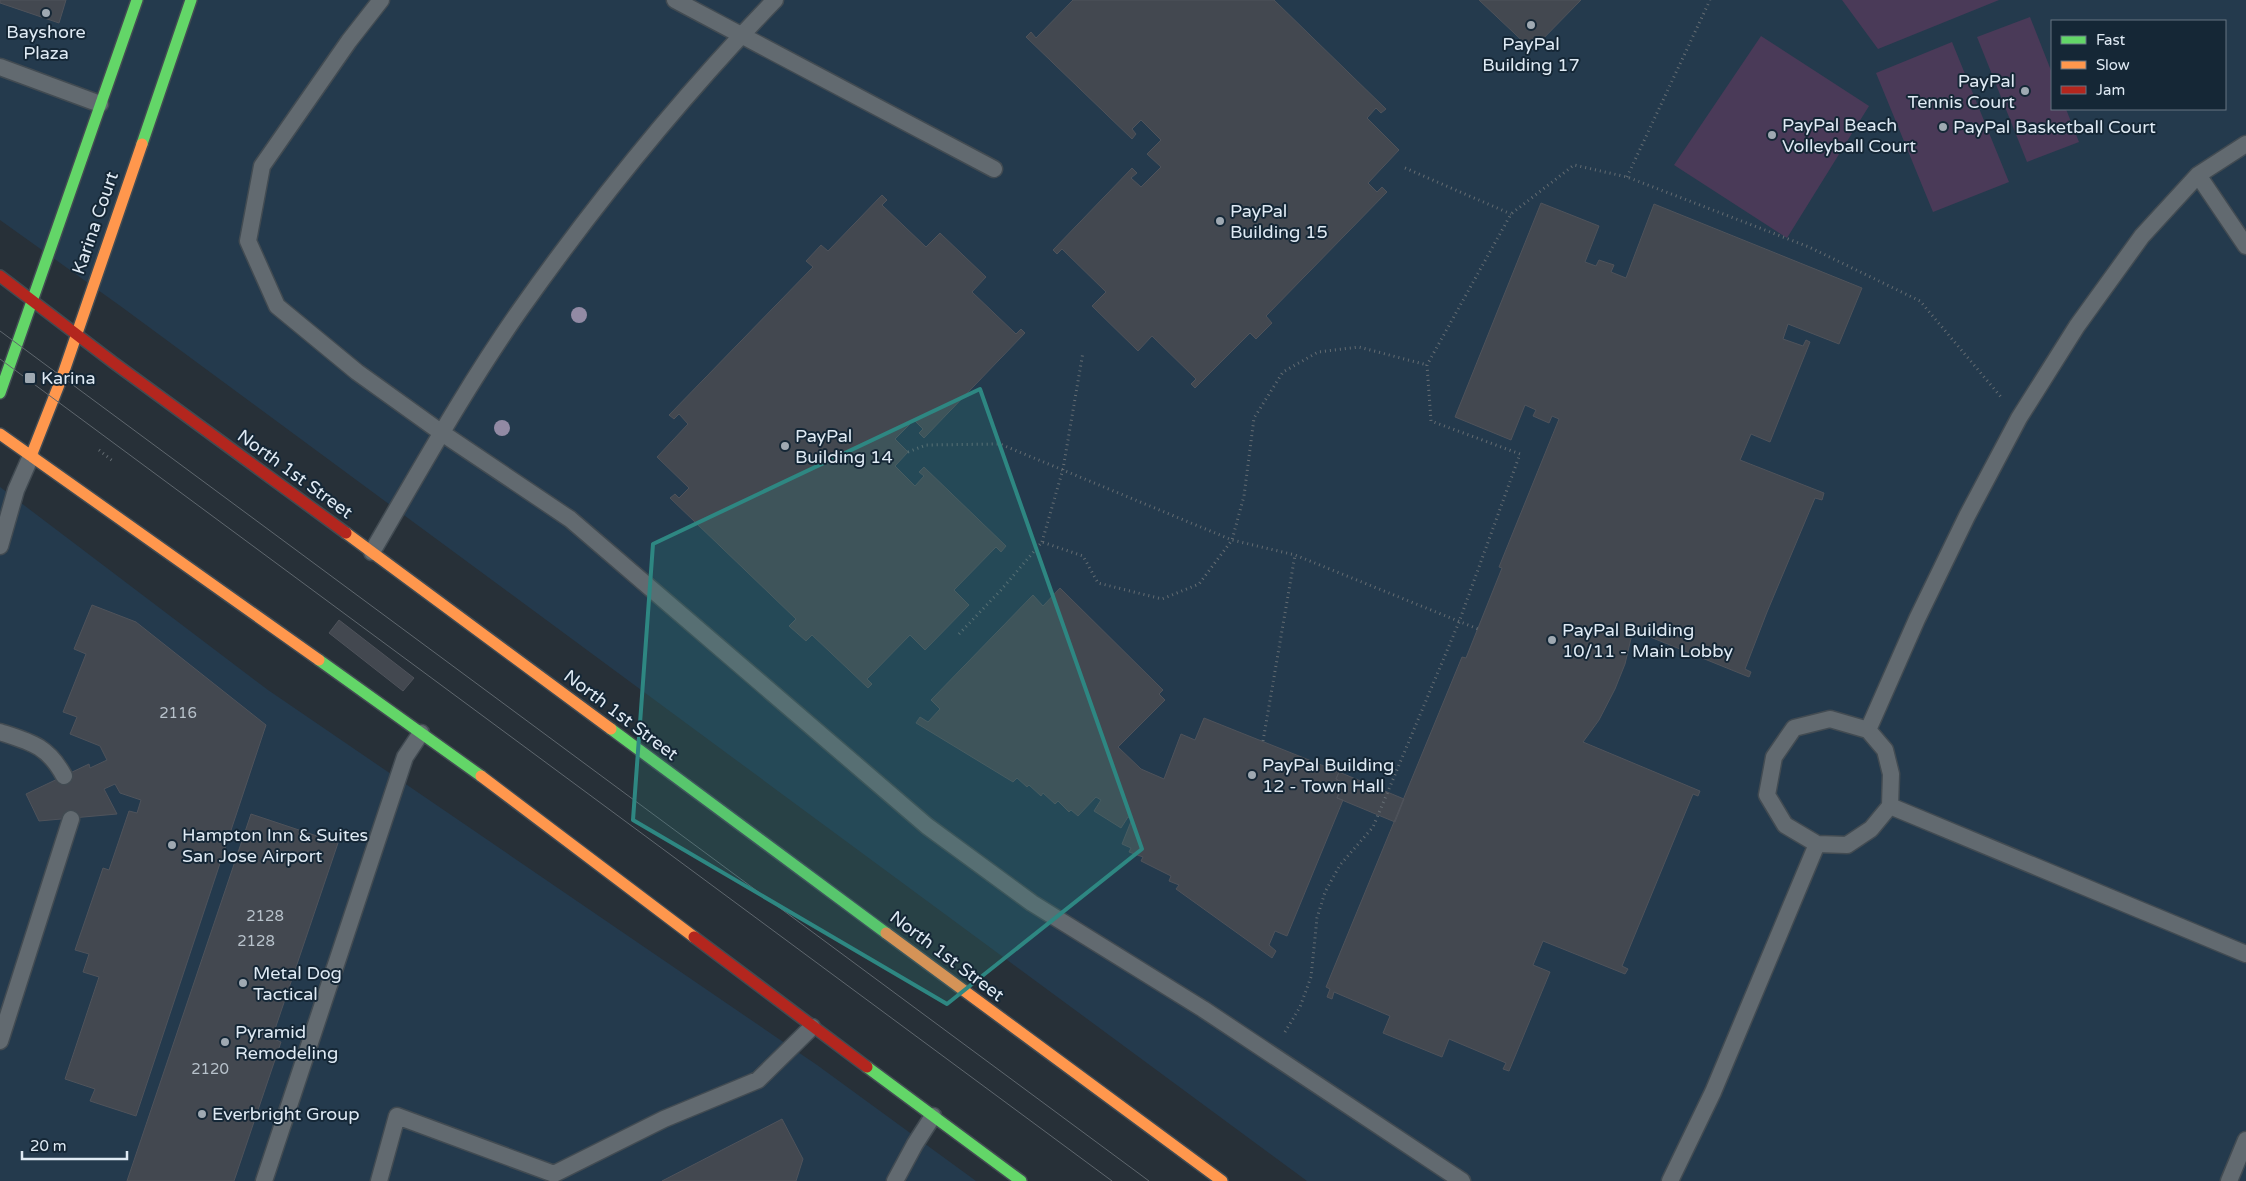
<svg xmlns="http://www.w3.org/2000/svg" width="2246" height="1181" font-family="'Varela Round',sans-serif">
<rect width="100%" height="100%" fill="#273038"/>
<path fill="#243a4d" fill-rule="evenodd" d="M0,0H2246V1181H1307L119,305L0,220ZM2052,21H2225V109H2052Z
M0,487L268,690L817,1065L976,1181H0Z"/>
<path fill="#4a3a58" d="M1842,0H1999L1878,49Z
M2030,17L2052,73V109H2066L2079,142L2027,162L1977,37Z
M1761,36L1869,106L1787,238L1674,165Z
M1952,42L2009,182L1933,212L1876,73Z"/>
<path fill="#434850" stroke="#4f535b" d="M0,0H66L59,23L0,3Z
M1073,0H1274L1386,109L1381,113L1376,108L1367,118L1399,150L1368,183L1377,192L1382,187L1387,192L1266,316L1272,323L1256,339L1250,333L1195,388L1191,384L1196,379L1152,336L1138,351L1092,306L1106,292L1062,249L1057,254L1053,250L1132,168L1137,173L1131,178L1141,187L1161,167L1147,154L1161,140L1141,120L1132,129L1136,134L1132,139L1026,37L1031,32L1036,38Z
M1479,0H1581L1532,50Z
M882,195L887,200L882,205L926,247L940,233L986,277L972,292L1016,334L1021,329L1025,333L924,438L919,433L923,429L914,420L895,439L908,452L895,466L915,486L924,476L919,472L924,467L1006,546L1001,552L996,547L954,590L969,605L925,650L910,635L867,679L872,684L868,688L812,635L806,641L789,626L796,619L670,498L675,494L679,498L689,488L657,457L688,424L679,414L674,419L669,415L813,267L806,261L821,245L828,251Z
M1541,203L1599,226L1585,262L1596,266L1599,260L1614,265L1611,272L1626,278L1654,204L1862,288L1839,344L1788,324L1783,339L1803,346L1806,340L1810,342L1770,442L1751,434L1740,460L1824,493L1822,500L1815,498L1767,612L1745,669L1751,672L1749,677L1633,630L1625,664L1615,689L1599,720L1583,742L1700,791L1698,796L1693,794L1622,966L1628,969L1625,974L1543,941L1533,965L1550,972L1509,1071L1503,1069L1506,1063L1449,1039L1442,1057L1383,1033L1390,1016L1334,992L1332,999L1327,997L1330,989L1326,987L1462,657L1466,658L1502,568L1499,567L1559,419L1552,416L1549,423L1533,416L1536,410L1525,405L1511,440L1455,417Z
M1060,588L1163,690L1159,694L1165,700L1118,747L1141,769L1164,779L1181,734L1195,740L1204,718L1339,772L1336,779L1343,783L1337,798L1343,800L1287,936L1275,931L1269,945L1276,951L1272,958L1176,889L1179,885L1169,881L1171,876L1141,861L1143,857L1129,852L1131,848L1122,844L1132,819L1128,817L1121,828L1094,811L1101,800L1096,797L1078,816L1071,810L1069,812L1058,801L1055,804L1043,793L1041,796L1029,785L1027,787L1017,778L1013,782L916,723L920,717L928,722L940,709L931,700L1033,595L1043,606Z
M92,605L136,622L266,725L136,1116L90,1101L95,1089L65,1079L99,977L83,972L89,954L75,950L103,868L109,870L129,811L137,813L141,800L120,793L115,784L104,789L117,814L39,821L26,794L89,764L90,768L107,760L100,746L70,734L77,717L63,712L86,654L74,649Z
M339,620L414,678L403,691L329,633Z
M1339,772L1404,799L1395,822L1337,798L1343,783L1336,779Z
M251,814L338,843L272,1038L281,1042L234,1181H127Z
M782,1119L803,1159L796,1181H662Z"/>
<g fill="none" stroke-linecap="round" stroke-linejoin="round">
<g stroke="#424b52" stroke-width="19">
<path id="lane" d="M381,0L349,41L262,166L248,241L277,306L357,372L442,433L570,519L927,826L1032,903L1203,1009L1462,1181
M675,0L994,169
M0,67L100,104
M2198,175L2246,246
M0,546L16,490L31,456
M372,552C420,470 466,387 520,310C597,201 682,96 775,0
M1830,719L1868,730L1885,750L1891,774L1890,806L1871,829L1847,845L1817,844L1785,825L1767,795L1774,757L1794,728Z
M1868,730L1917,619L1967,516L2019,418L2077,326L2142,236L2198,175L2246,144
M0,732C31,742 48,746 64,776
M1890,806L2246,954
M0,1041L71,819
M264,1181L405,757L421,733
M379,1181L397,1116L554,1174L664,1119L758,1080L812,1027
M895,1181L915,1144L933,1116
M1670,1181L1713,1092L1817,844
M2229,1181L2246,1140"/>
</g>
<g stroke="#424b52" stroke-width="14">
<path id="fast" d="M142,144L191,0
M0,393L137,0
M319,660L481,776
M611,729L886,933
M867,1067L1021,1181"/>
</g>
<g stroke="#424b52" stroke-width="14">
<path id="slow" d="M0,434L319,660
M31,456L62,377L142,144
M346,533L611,729
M481,776L694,937
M886,933L1222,1181"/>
</g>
<g stroke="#424b52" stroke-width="14">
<path id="jam" d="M0,276L114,363L346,533
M694,937L867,1067"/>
</g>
<path stroke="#646c72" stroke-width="3" stroke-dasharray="1 4" stroke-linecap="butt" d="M1405,168L1511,214
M1627,177L1710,0
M99,450L114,462
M908,452L926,445L1000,444L1232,540L1295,555L1478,629
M1042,542L1063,469L1083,352
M959,634L1001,590L1042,542L1083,556L1098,583L1162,599L1199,584L1232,540L1244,496L1254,418L1283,372L1318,352L1359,347L1427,365
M1263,741L1295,555
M1285,1032L1300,1007L1311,977L1317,918L1325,892L1340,865L1373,827L1459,622L1520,454L1431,421L1427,365L1511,214L1574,165L1627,177L1809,247L1920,301L2001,397"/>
<use href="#lane" stroke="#626a70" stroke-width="16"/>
<use href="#fast" stroke="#63d668" stroke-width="11"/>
<use href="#slow" stroke="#ff974d" stroke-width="11"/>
<use href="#jam" stroke="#b3261e" stroke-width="11"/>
<path stroke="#5f676e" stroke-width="1" d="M0,331L1149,1181
M0,359L1112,1181"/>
</g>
<g fill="#928aa4">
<circle cx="579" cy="315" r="8"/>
<circle cx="502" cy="428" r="8"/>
</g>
<path fill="#2e8782" fill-opacity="0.2" stroke="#2e8782" stroke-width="4" stroke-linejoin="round" d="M980,389L1142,849L947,1004L633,820L653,544Z"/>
<g fill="#9fa9b2" stroke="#152736" stroke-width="2">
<circle cx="46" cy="13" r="5"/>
<circle cx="1531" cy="25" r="5"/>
<circle cx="2025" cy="91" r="5"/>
<circle cx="1943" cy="127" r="5"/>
<circle cx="1772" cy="135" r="5"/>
<circle cx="1220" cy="221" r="5"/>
<rect x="24" y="372" width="12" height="12" rx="2.5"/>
<circle cx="785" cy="446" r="5"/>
<circle cx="1552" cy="640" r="5"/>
<circle cx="1252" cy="775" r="5"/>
<circle cx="172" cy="845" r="5"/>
<circle cx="243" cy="983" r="5"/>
<circle cx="225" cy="1042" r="5"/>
<circle cx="202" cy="1114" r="5"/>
</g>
<g text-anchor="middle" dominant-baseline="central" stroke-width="4" stroke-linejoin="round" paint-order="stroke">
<g font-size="15" fill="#b8c2cb">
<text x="178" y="713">2116</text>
<text x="265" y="916">2128</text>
<text x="256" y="941">2128</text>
<text x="210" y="1069">2120</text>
</g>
<g font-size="18" fill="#dfeaf4" stroke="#152736" text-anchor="start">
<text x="46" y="32" text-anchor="middle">Bayshore<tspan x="46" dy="21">Plaza</tspan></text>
<text x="1531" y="44" text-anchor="middle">PayPal<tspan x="1531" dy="21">Building 17</tspan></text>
<text x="2015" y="81" text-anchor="end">PayPal<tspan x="2015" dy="21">Tennis Court</tspan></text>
<text x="1782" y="125">PayPal Beach<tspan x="1782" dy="21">Volleyball Court</tspan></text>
<text x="1953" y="127">PayPal Basketball Court</text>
<text x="1230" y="211">PayPal<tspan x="1230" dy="21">Building 15</tspan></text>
<text x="41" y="378">Karina</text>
<text x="795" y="436">PayPal<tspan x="795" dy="21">Building 14</tspan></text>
<text x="1562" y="630">PayPal Building<tspan x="1562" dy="21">10/11 - Main Lobby</tspan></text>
<text x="1262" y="765">PayPal Building<tspan x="1262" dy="21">12 - Town Hall</tspan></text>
<text x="182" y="835">Hampton Inn &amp; Suites<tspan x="182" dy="21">San Jose Airport</tspan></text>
<text x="253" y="973">Metal Dog<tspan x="253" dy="21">Tactical</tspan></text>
<text x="235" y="1032">Pyramid<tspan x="235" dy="21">Remodeling</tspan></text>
<text x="212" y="1114">Everbright Group</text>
</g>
<g font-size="18" fill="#dfeaf4" stroke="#152736">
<text transform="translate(95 223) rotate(-71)">Karina Court</text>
<text transform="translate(295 474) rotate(36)">North 1st Street</text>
<text transform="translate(621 715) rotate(37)">North 1st Street</text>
<text transform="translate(947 956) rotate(37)">North 1st Street</text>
</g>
</g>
<rect x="2051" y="20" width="175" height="90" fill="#152736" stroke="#667582"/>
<rect x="2061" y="36" width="25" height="8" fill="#63d668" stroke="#667582"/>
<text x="2096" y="45" font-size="15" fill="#dfeaf4">Fast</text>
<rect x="2061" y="61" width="25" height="8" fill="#ff974d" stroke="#667582"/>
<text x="2096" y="70" font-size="15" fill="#dfeaf4">Slow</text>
<rect x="2061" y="86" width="25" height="8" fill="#b3261e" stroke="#667582"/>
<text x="2096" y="95" font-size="15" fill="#dfeaf4">Jam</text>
<path d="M22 1151v8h105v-8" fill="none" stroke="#dfeaf4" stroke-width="2.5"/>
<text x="30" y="1151" font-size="15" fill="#dfeaf4" stroke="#152736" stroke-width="4" paint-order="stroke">20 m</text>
</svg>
